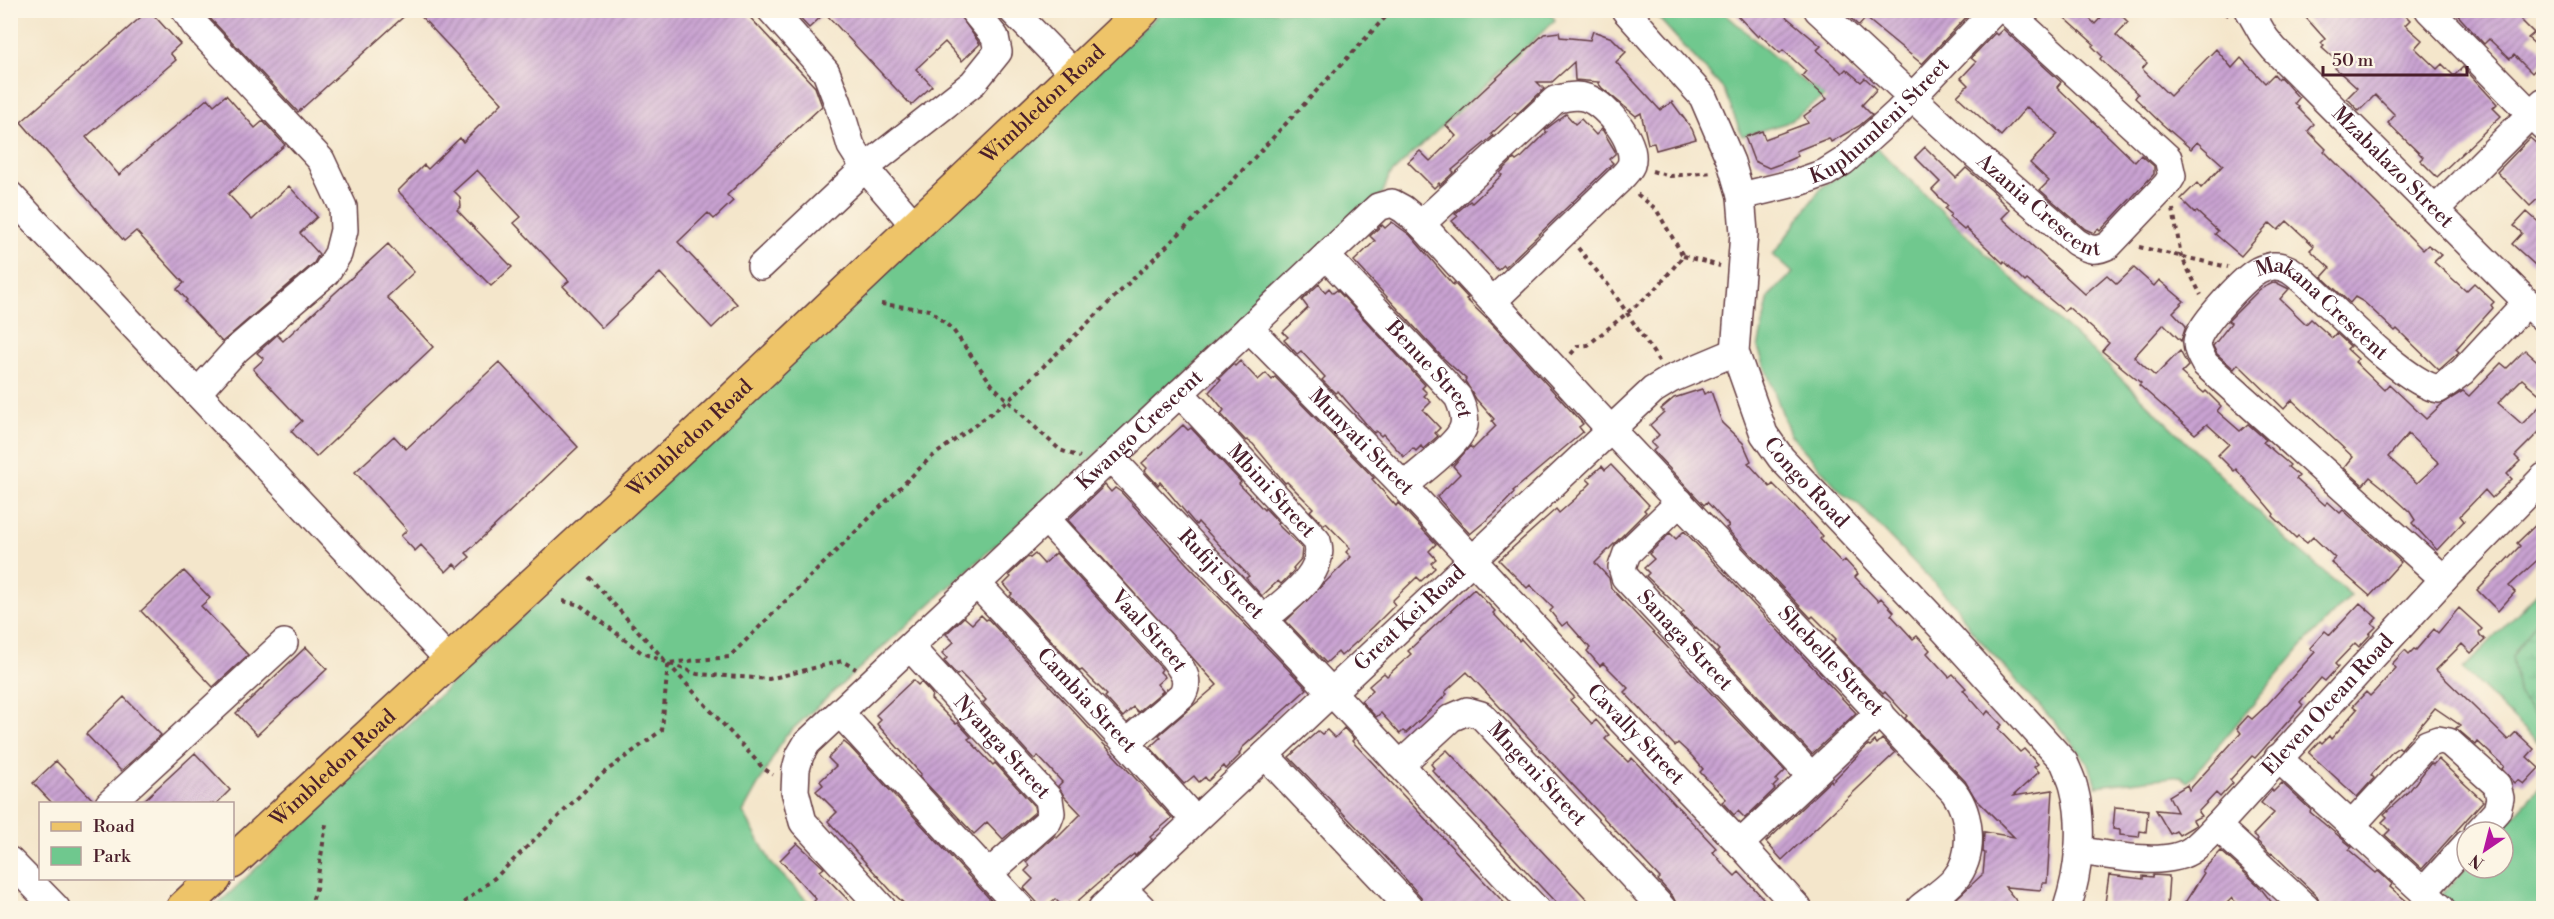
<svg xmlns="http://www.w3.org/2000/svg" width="2554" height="919" font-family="'Libre Bodoni',serif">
<defs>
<pattern id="wetland-marsh" width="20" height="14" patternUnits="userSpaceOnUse" patternTransform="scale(1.5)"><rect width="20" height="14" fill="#6fc88e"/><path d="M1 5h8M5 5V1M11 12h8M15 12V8" fill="none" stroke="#62ab7b"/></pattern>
<pattern id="building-hatch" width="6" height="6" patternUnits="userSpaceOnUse" patternTransform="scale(1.5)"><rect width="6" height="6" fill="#c9a3d2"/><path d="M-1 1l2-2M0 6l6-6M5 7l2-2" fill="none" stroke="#a584ab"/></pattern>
</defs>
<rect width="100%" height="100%" fill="#fcf5e5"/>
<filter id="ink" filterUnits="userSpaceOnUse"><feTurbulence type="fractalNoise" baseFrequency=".0167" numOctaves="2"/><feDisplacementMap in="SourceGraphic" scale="12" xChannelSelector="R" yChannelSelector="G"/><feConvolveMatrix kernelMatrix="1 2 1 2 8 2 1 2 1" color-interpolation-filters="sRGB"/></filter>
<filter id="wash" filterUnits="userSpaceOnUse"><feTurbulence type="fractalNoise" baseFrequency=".008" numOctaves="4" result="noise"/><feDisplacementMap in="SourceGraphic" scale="24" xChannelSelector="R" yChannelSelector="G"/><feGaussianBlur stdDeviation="1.35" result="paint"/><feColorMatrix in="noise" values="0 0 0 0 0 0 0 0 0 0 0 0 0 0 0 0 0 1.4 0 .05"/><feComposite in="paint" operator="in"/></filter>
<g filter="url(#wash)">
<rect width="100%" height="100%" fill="#f4e6cb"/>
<path fill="#6fc88e" stroke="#5c745c" stroke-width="1.5" d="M1162,11H1549L1555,20L1389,176L1383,193L785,736L743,812L772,864L814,908H214Z
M1652,11H1722L1797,77L1825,96L1786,123L1742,136L1724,90Z
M1876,147L1985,253L2102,360L2290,543L2351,595L2301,647L2188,782L2181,776L2096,786L2089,764L2065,734L1971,630L1956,606L1858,504L1843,494L1790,434L1758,348L1769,296L1793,273L1773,255L1820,189Z
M2543,587V747L2463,669Z
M2543,784V908H2443L2436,901L2467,867L2503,868V832H2499Z"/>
<path fill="url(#wetland-marsh)" stroke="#5c745c" stroke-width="1.5" d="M2543,611V726L2519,695L2512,657Z"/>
<g id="blocks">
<path fill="url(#building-hatch)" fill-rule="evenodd" d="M149,10L180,44L170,53L176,60L86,137L119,175L208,98L214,105L226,95L255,128L263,121L285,145L228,194L252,220L289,186L317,217L300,233L319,254L314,263L222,342L185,302L187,300L177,289L184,283L136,231L124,241L21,122Z
M209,10H411L298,112L207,15L206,13Z
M415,10H743L815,87L822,106L727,195L733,201L714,219L708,213L678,242L737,304L712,328L660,273L602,328L563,286L569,281L514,223L521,217L477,170L454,191L460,197L461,206L457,210L512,267L491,286L398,191L424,165L428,169L460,138L463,142L502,103Z
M792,10H956L980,44L962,61L945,42L916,69L932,86L911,105L825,13L809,28Z
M1732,10H1778L1821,46L1817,50L1842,73L1846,69L1861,82L1865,78L1877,89L1862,105L1872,115L1859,126L1831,142L1829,138L1796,151L1798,156L1780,164L1769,168L1754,161L1745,137L1762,131L1765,139L1808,123L1804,116L1827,99L1802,76L1806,71L1783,50L1780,53L1760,35L1758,37Z
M1842,10H1969L1971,12L1922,64L1866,18L1859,26Z
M2056,10H2081L2095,24L2108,10H2116L2128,22L2116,35L2147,63L2142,69L2170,96L2216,49L2232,68L2241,58L2265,83L2274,74L2278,79L2280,77L2299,98L2295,103L2299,107L2298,108L2314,124L2308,131L2326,149L2324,151L2423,250L2428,245L2441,255L2434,262L2466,291L2474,283L2494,302L2491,305L2493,308L2456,349L2459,352L2439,370L2397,329L2395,331L2364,302L2355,297L2350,303L2322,277L2330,268L2310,250L2314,246L2287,221L2278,230L2270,223L2241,256L2215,234L2218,231L2197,212L2195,213L2181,199L2197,183L2201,188L2223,165L2197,142L2191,149L2162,124L2135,98L2138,94L2100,59L2102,56L2092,46L2094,44Z
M2299,10H2400L2410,20L2405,25L2422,40L2415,48L2437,69L2442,64L2454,76L2463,67L2497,104L2493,108L2501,116L2437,177L2420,160L2423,157L2388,123L2395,115L2375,95L2359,111L2347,98L2357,88L2335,68L2339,63L2322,48L2324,46L2321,43L2325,39Z
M2453,10H2531L2521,20L2534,33L2528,38L2544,52V60L2532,73L2514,55L2510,59L2489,39L2484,44Z
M2003,29L2061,82L2057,87L2135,162L2141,155L2154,166V174L2100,231L2098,229L2094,233L2085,229L2040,190L2049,181L2030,163L2058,134L2027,107L2001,136L1957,96L1968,85L1961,78L1976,62L1971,58L1995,33L1997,35Z
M1593,31L1612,38L1626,52L1616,62L1660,110L1672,102L1692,129L1696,139L1656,150L1654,143L1648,144L1641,113L1636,116L1602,88L1598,83L1599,82L1575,80L1574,62L1552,82H1537L1544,89L1517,114L1515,112L1491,134L1493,136L1452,170L1454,172L1440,185L1439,183L1434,188L1408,162L1420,151L1430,161L1456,136L1446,125L1544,34L1559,32L1560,37L1590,40Z
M1566,114L1575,124L1581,119L1596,135L1602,129L1615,151V154L1609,159L1613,163L1505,267L1504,265L1498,270L1452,221L1458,216L1455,214L1470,201L1472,203L1502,175L1500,173L1514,159L1516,161L1522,157L1547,132L1545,130Z
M2530,138L2544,150V193L2530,206L2497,172Z
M1925,147L1956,178L1966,168L1997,195L1996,196L2010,210L2002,218L2085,294L2107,275L2117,284L2134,268L2154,286L2159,280L2184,301L2173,312L2186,326L2181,341L2164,324L2134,357L2155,376L2180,351L2188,366L2181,373L2204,393L2206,391L2221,406L2217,411L2240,431L2248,424L2266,440L2263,442L2290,465L2288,467L2299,476L2296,479L2325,505L2328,502L2340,513L2343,510L2401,562L2370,596L2331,562L2335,558L2313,537L2307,543L2298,536L2296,538L2273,516L2274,514L2236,469L2234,471L2218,455L2229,444L2207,424L2195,434L2139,385L2141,383L2102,351L2109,343L2068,307L2064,311L2027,280L2025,282L2004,261L2003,263L1966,228L1964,230L1949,217L1951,214L1945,209L1948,206L1932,190L1940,182L1915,157Z
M2527,212L2544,227V273L2512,244L2522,233L2514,226Z
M1392,222L1410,235L1453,285L1454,283L1468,298L1466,299L1490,322L1583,424L1579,427L1583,432L1513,491L1514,493L1495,513L1470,534L1437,497L1460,474L1453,466L1470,446L1473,449L1496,426L1492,421L1494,419L1476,399L1465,381L1466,379L1442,357L1354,261L1375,241L1370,236L1382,225L1385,228Z
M388,244L414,272L387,297L433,347L316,457L291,431L302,421L253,369L264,359L257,353L277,335L283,341Z
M2275,282L2289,289L2280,299L2306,324L2311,319L2332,338L2336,333L2350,346L2347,349L2358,359L2355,362L2384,390L2389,384L2426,419L2442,404L2463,391L2469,396L2501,363L2507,368L2525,350L2544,367V398L2522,379L2498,403L2522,424L2544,402V427L2515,456L2520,461L2507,474L2512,479L2492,498L2485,490L2460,516L2464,521L2437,550L2412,523L2415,520L2410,512L2385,489L2370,477L2363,485L2344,468L2353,457L2292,400L2284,409L2238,364L2234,369L2217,354L2213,346L2231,323L2228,321L2260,289ZM2408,434L2439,463L2417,483L2388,457Z
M1319,284L1325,292L1329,288L1333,293L1337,290L1425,385L1422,388L1427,393L1424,396L1431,402L1423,410L1440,428L1435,433L1438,436L1423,449L1421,446L1416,451L1413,448L1404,457L1383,434L1381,436L1376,431L1374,433L1338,391L1335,393L1322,380L1325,377L1301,351L1297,354L1284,340L1288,337L1283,332L1308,308L1302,300Z
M1240,361L1258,380L1266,373L1272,380L1275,377L1374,478L1372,479L1396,506L1398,503L1436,544L1429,551L1436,559L1431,563L1435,568L1421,581L1417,577L1392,601L1395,605L1373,627L1341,656L1338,652L1326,663L1286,621L1351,557L1346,552L1350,548L1326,523L1324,525L1310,511L1313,508L1287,482L1285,483L1253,444L1247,440L1246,441L1221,414L1224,410L1209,392L1221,379L1219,378L1233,364L1235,366Z
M499,362L578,447L466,553L470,557L458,568L454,564L446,572L421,545L415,551L401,536L407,530L355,472L394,436L406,449Z
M1702,389L1704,394L1711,391L1722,423L1743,443L1751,461L1748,463L1770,487L1773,484L1794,505L1823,536L1820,539L1842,563L1845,560L1858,574L1855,577L1878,601L1881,598L1894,612L1891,615L1913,639L1917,636L1930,650L1927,653L1949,677L1953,674L1966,688L1963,690L1985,715L1988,711L2002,725L1998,729L2020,752L2024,749L2038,764L2034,767L2039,772L2013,796L2053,790L2047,883H2042L2041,890L2005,887L2023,909H1945L1983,874L1985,853L1983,852L1984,832L2014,837L1975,798L1965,781L1905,718L1907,716L1885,692L1883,694L1833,642L1836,639L1813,616L1811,618L1726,528L1729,526L1707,502L1704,505L1653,451L1656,448L1651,443L1659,435L1650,425L1664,412L1661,409L1674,398Z
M1183,425L1188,430L1191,428L1241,482L1239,484L1264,510L1265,508L1279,523L1277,524L1302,548L1301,559L1293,568L1294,570L1291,574L1281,584L1278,581L1262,596L1246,578L1249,576L1227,553L1198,522L1196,525L1160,482L1158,485L1145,471L1147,468L1142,463Z
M1611,465L1649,505L1644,510L1646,512L1595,563L1609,578L1611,588L1785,771L1776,780L1778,782L1773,787L1775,789L1745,818L1738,811L1734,815L1722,802L1726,799L1700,772L1703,769L1692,756L1678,743L1675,746L1624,692L1628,688L1603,663L1600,666L1587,651L1590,648L1567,622L1562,626L1550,611L1553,608L1530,585L1527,588L1499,560L1556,509L1559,513L1575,499L1591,483L1587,479L1602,466L1605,470Z
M1105,485L1111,492L1115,488L1121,492L1186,563L1307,689L1242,748L1239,754L1240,755L1226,769L1224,766L1208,781L1205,777L1199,782L1194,776L1184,784L1150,747L1161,737L1159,735L1217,685L1068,520Z
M2544,517V554L2509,586L2515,592L2498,611L2477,590L2520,546L2517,543Z
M1684,531L1856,713L1812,754L1717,652L1719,650L1696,627L1695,628L1681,614L1684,612L1646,576L1649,573L1644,568L1654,559L1649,554L1670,533L1676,539Z
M1056,553L1162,669L1160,672L1165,677L1157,684L1163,691L1138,712L1133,707L1123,717L1105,697L1107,695L1082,670L1080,671L1010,596L1012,594L1004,584L1011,577L1009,575L1028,557L1030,558L1035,554L1044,564Z
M184,571L210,598L201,606L248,655L213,687L141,611Z
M1474,589L1495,611L1493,613L1519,641L1521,639L1574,697L1570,700L1592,724L1596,720L1609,735L1605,739L1628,762L1632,758L1716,848L1713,852L1722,863L1735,876L1739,872L1773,909H1679L1673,897L1658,880L1660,878L1467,672L1445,692L1447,694L1406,733L1403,731L1400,734L1381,713L1376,717L1361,701L1373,690L1369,686L1384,673L1387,676L1411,654L1408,651Z
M2360,603L2377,618L2372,623L2376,627L2369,634L2370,635L2359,647L2355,643L2335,664L2338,667L2325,681L2321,678L2300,702L2303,705L2255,758L2252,756L2230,780L2233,783L2220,797L2216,793L2198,812L2201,816L2193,820L2196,825L2179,835L2176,831L2170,834L2156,810L2177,812L2169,796L2187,785L2189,790L2241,733L2237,728L2248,716L2252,719L2265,707L2315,652L2310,648L2325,631L2330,635Z
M2459,608L2482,629L2479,632L2480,635L2485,640L2471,653L2462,644L2436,670L2508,740L2516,732L2534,749L2527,757L2539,768L2524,784L2518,780L2515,783L2502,769L2504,766L2478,742L2476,745L2456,728L2460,725L2435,708L2401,749L2399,747L2393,751L2371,775L2374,778L2357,797L2309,753L2320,741L2322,743L2329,736L2331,739L2357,709L2353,706L2366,692L2370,696L2375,691L2396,668L2392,664L2405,650L2409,654L2414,649L2416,650L2434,629L2438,633Z
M981,615L986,620L988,619L1172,818L1150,837L1152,839L1135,856L1134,854L1096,885L1072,906L1069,903L1064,908L1055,899L1043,909L1024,888L1033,879L1025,871L1030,866L1026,862L1031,857L1055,836L1057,838L1081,814L1064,796L1058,786L1062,782L1051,770L1038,756L1034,759L983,703L986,700L973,686L960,673L957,675L944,661L947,658L942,653L954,642L946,634L964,617L972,624Z
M306,647L327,669L257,735L236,713Z
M913,680L918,685L921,682L932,694L931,699L956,724L958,723L971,737L968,739L993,765L995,763L1034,806L1035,812L1003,839L987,822L974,834L919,776L921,774L877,724L881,720L876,715Z
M124,697L161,735L121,771L86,734Z
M1344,728L1354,739L1352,741L1510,909H1426L1421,897L1394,866L1289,757L1318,731L1322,734L1327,730L1335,738Z
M1882,739L1895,753L1782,860L1766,842L1831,780L1832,782L1868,745L1870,746L1875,741L1877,744Z
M844,742L850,747L999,909H910L894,894L828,821L837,812L816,791L823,785L820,781L836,766L828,758Z
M1447,750L1509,816L1596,909H1567L1562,904L1559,906L1541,887L1432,770L1434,768L1431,764Z
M195,753L230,790L216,804H140Z
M2438,759L2483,801L2422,869L2385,835L2390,830L2382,822L2387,817L2384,814L2410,790L2431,763L2433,765Z
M56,761L94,801V804H53L33,783Z
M2282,783L2311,810L2310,812L2352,847L2349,850L2376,873L2378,871L2392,884L2390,887L2416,909H2321L2317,896L2272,853L2271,854L2257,841L2258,839L2253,835L2274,813L2261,803L2272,790L2273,792Z
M2115,807L2148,810L2146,832L2140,831L2139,837L2120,835V830L2113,829Z
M797,843L824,868L820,871L857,909H807L816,899L780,860Z
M2221,851L2258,885L2277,909H2242L2232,898L2221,909L2182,907L2204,873L2202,871Z
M2109,875L2143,879V876L2153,877V875L2169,876L2167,906L2105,903Z"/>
</g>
</g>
<g filter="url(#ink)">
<use href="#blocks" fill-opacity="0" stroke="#643d43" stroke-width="1.5"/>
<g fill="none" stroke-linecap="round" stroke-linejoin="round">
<g stroke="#643d43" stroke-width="30">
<g id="minor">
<path d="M185,10L195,25L321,160L343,207L344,230L338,254L326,273L237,349L197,393"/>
<path d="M771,10L826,72L838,103L851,146L865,168L915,226"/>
<path d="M1012,10L1075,75"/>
<path id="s1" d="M1625,10L1703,97L1731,162L1741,196L1744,233L1735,352L1764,434L1781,458L1944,630L2064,762C2067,770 2072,779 2074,788C2084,826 2079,872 2067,908"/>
<path id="s2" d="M1818,10L1955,137L2076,242C2089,250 2095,252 2109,245L2167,184L2172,176L2168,158L2006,10"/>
<path id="s3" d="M2249,10L2265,38L2274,49L2544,319"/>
<path d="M2429,10L2544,127"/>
<path d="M10,195L450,661"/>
<path id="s4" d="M1741,196L1799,182L1825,173L1844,161L1897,113L1995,10"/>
<path d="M2436,209L2543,102"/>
<path d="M1421,224L1555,100C1565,97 1577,94 1587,98C1607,105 1638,143 1631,165C1629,170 1623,176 1619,180L1493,301"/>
<path id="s5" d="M1326,256L1458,397C1462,406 1466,415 1464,425C1461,443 1418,473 1404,486"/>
<path d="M761,266L865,168L973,83L998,52L995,37L973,10"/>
<path id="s6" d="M1249,328L1404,486L1602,700L1740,844L1798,908"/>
<path id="s7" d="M1180,393L1317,541C1328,573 1285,600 1263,620"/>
<path id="s8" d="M1111,458L1535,908"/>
<path id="s9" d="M1680,502L1627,553L1622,567L1625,577L1811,776"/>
<path id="s10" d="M1046,519L1173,657C1182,670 1191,679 1182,695L1126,743"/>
<path id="s11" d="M2444,579L2205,364C2201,357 2197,350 2197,342C2196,329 2243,280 2256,272C2260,269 2268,267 2273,266C2287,265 2295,274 2305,282C2334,308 2405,384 2439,389L2462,372L2527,302"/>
<path id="s12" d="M977,584L1126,743L1195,820"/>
<path id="s13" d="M910,647L1049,799L1051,813L1048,821L988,874"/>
<path d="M840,713L1020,908"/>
<path d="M1265,755L1410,908"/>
<path d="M2278,758L2441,908"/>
<path id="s14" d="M1400,765L1451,718L1467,711L1481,715L1662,908"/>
<path d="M109,804L284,643"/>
<path d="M2217,826L2306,908"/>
<path d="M2351,826L2427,744L2438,740L2449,742L2497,785L2500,798L2497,811L2478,832"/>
<path d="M1740,844L1880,712"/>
<path id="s15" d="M2078,851C2110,854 2166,869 2193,849C2202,842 2210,833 2217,826L2444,579L2544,477"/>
<path d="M10,861L56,908"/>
<path d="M1123,889L1142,908"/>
<path d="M2423,892L2467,844"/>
<path id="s16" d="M882,908L803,822L795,791L796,769L800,755L807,743L1378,207L1392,203L1403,209L1421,224L1611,430L1954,792C1971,815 1975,855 1955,879C1946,890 1931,899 1920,908"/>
<path id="s17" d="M1102,908L1653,390L1671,379L1735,352"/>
</g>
</g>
<g stroke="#643d43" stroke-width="36">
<g id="major">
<path id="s18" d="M232,862L713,418L1143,10"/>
<path d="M183,908L215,878"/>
</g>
</g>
<path stroke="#643d43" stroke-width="4" stroke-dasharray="4.5 4.5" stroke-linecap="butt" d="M2216,10L2229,15
M1652,171L1670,176L1712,172
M2173,209L2181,256L2201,295
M2139,247L2228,267
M1578,248L1609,286L1659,361
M1683,256L1720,266
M881,304L930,310L953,330L993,386L1038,430L1060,450L1080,457
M1571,354L1578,346L1588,345L1655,290L1683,256L1656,209L1637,194
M589,577L763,768L773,775
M563,601L580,605L642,653L697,674L769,679L842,661L856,669
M310,908L316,889L326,824
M457,908L497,876L602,774L662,730L668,663L729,657L929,459L1009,400L1224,190L1392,10"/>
<use href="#minor" stroke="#fff" stroke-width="27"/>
<use href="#major" stroke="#eec469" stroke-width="33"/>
</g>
</g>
<g text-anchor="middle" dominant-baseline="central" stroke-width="5" stroke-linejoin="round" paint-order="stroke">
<g font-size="21" fill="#4a1f2b" stroke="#fcf5e5">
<text stroke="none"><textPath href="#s18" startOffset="1110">Wimbledon Road</textPath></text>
<text stroke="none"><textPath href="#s4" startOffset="162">Kuphumleni Street</textPath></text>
<text stroke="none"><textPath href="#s3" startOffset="214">Mzabalazo Street</textPath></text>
<text stroke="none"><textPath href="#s2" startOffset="296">Azania Crescent</textPath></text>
<text stroke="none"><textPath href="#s11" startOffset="520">Makana Crescent</textPath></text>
<text stroke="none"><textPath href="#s5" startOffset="154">Benue Street</textPath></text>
<text stroke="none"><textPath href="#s16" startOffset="656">Kwango Crescent</textPath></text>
<text stroke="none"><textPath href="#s18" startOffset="624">Wimbledon Road</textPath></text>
<text stroke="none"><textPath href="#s6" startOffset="160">Munyati Street</textPath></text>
<text stroke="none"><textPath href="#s1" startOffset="531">Congo Road</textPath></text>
<text stroke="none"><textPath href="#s7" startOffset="134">Mbini Street</textPath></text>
<text stroke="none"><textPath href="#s8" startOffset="160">Rufiji Street</textPath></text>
<text stroke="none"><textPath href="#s17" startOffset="423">Great Kei Road</textPath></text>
<text stroke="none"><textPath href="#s10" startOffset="152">Vaal Street</textPath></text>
<text stroke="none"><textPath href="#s9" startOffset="186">Sanaga Street</textPath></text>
<text stroke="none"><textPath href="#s16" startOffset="1632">Shebelle Street</textPath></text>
<text stroke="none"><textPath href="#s12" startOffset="160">Cambia Street</textPath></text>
<text stroke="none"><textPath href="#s15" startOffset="315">Eleven Ocean Road</textPath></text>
<text stroke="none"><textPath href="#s6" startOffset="561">Cavally Street</textPath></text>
<text stroke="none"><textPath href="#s13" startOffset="136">Nyanga Street</textPath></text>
<text stroke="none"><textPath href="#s18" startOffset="138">Wimbledon Road</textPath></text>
<text stroke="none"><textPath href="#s14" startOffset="183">Mngeni Street</textPath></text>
</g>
</g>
<rect width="2554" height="919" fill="none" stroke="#fcf5e5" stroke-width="36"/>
<rect x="39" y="802" width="195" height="78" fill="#fcf5e5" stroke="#b59f9b" stroke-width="1.5"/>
<rect x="51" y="822" width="30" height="9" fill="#eec469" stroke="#b59f9b" stroke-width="1.5"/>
<text x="93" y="832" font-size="18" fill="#4a1f2b">Road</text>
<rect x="51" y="847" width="30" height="18" fill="#6fc88e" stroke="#b59f9b" stroke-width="1.5"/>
<text x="93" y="862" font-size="18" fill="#4a1f2b">Park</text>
<g transform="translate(2485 850) rotate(215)"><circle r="28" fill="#fcf5e5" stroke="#b59f9b" stroke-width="1.5"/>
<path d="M0-4.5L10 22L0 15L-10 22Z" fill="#b5179e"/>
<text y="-9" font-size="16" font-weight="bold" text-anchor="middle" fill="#4a1f2b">N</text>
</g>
<path d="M2323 66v9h144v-9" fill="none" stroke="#4a1f2b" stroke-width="3"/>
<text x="2332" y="66" font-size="18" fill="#4a1f2b" stroke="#fcf5e5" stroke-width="4.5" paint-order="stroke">50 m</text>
</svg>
